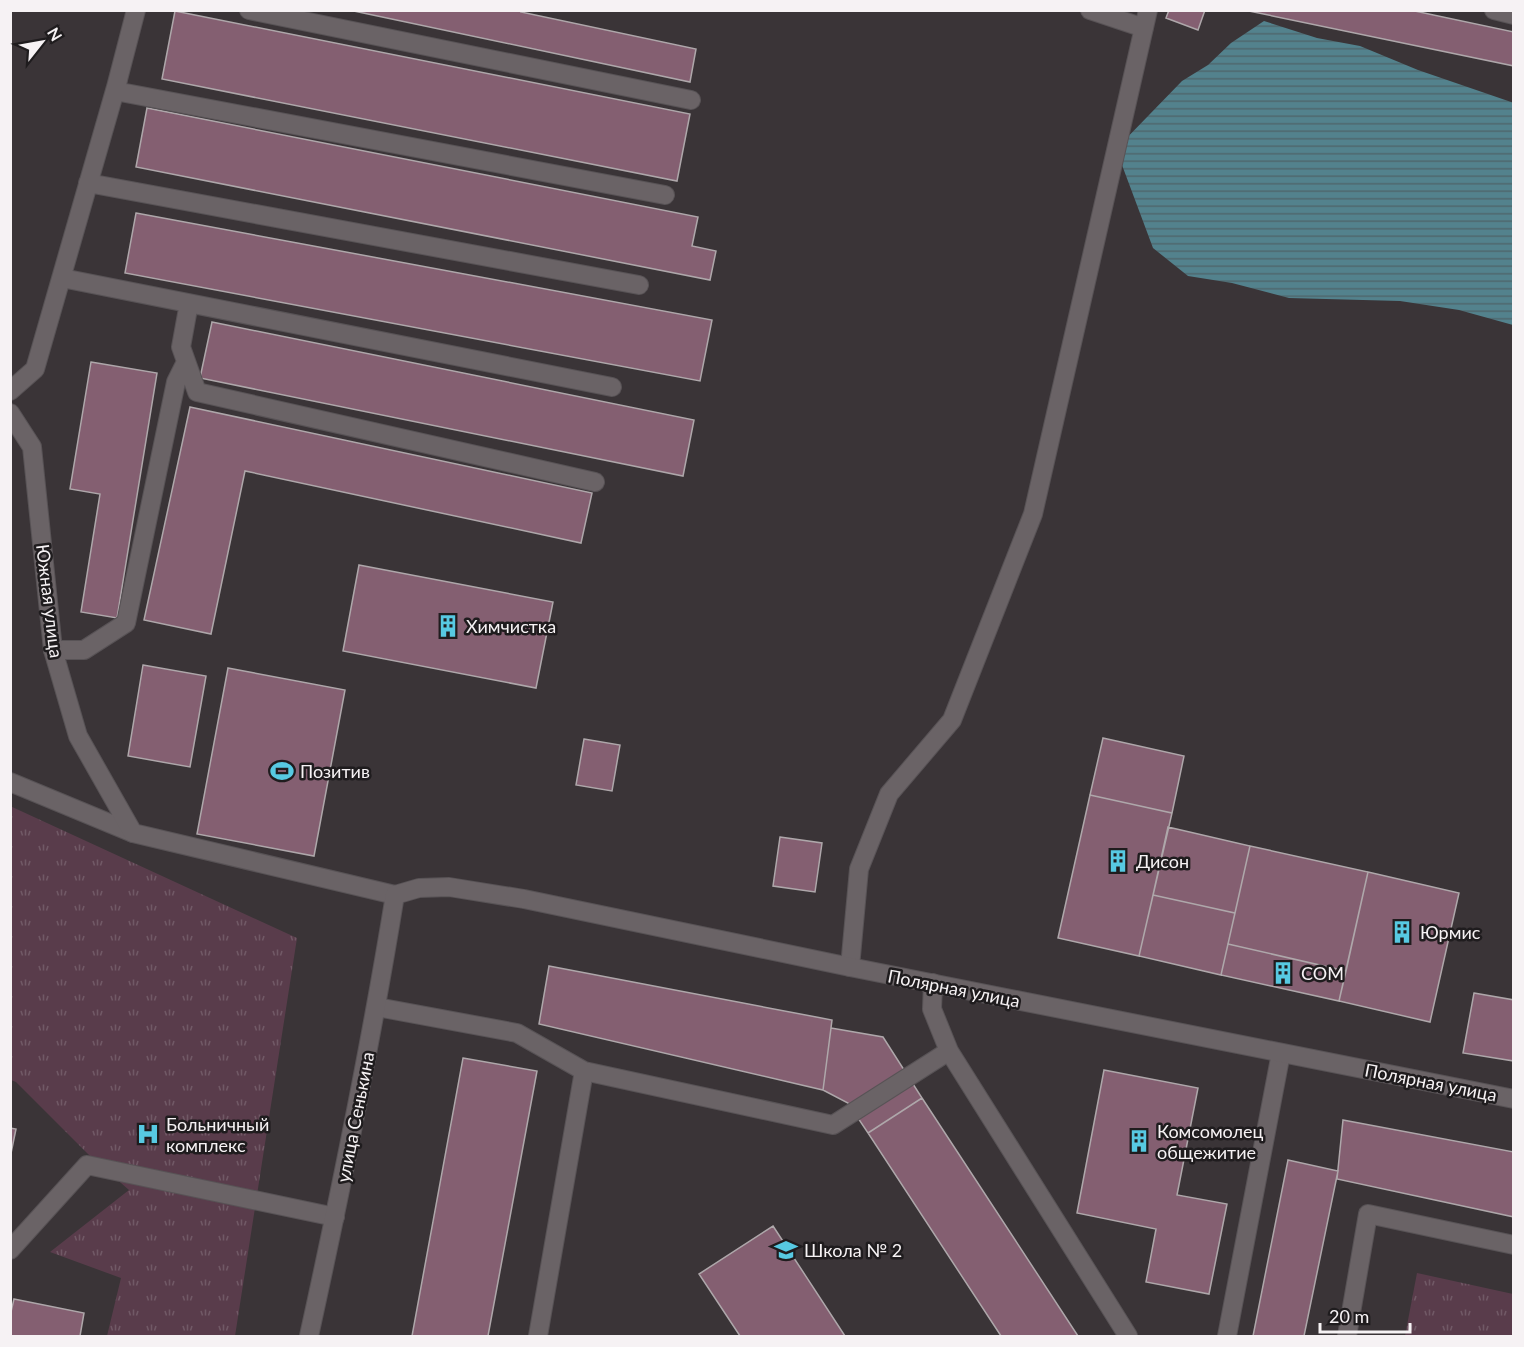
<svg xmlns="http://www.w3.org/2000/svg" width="1524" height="1347" font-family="Lato,sans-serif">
<defs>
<pattern id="grass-tufts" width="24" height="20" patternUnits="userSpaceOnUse" patternTransform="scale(1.5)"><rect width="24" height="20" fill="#593c4b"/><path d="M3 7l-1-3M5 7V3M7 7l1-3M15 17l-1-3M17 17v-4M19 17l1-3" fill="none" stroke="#715966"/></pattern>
<pattern id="water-rules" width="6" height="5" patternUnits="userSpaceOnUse" patternTransform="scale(1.5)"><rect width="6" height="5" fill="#53828d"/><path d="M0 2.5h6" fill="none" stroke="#4f686e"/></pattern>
</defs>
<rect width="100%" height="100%" fill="#3a3437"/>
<path fill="url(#grass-tufts)" d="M10,806L297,938L235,1336H107L121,1278L50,1252L129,1190L88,1154L16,1082L11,1080Z
M1417,1273L1513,1294V1336H1405Z"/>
<path fill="url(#water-rules)" d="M1264,21L1317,38L1360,46L1418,70L1514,103L1513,325L1459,310L1400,301L1289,298L1232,283L1188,276L1153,248L1116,149L1182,81L1208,65L1231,43Z"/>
<path fill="#845f71" stroke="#aea7aa" stroke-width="1.5" d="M349,10H522L521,12L696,49L690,82Z
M1169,10H1205L1198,30L1166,18Z
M1244,10H1410L1514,32V66Z
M175,11L690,114L677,181L162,79Z
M147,108L698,217L692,246L716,251L710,280L136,167Z
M136,213L712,320L700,381L125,273Z
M212,322L694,420L683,476L200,378Z
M91,362L157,373L117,618L81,612L100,494L70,489Z
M190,407L592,493L581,543L245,471L211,634L144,620Z
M359,565L553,602L536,688L343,651Z
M143,665L206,676L190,767L128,756Z
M228,668L345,690L314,856L197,834Z
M1103,738L1184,756L1172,813L1090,795Z
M584,739L620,745L612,791L576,785Z
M1090,795L1172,813L1139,956L1058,938Z
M1168,827L1250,846L1235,913L1153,895Z
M780,837L822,843L815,892L773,886Z
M1250,846L1368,872L1346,971L1228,944Z
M1368,872L1459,893L1430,1022L1339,1001Z
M1153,895L1235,913L1221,975L1139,956Z
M1228,944L1346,971L1339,1001L1221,975Z
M549,966L832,1020L823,1090L539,1024Z
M1474,993L1514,1000V1061L1463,1053Z
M831,1028L883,1037L922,1098L868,1133L848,1103L823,1090Z
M463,1058L537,1071L488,1336H412Z
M1104,1070L1198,1088L1177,1195L1227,1204L1209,1294L1146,1282L1156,1229L1077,1213Z
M922,1098L1078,1336H1001L868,1133Z
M1343,1120L1514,1152V1217L1337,1179Z
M10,1128L16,1129L10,1158Z
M1288,1160L1338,1171L1304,1336H1253Z
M773,1226L845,1336H740L699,1274Z
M14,1299L84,1313L80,1336H10V1316Z"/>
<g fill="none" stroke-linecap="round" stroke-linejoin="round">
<g stroke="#585356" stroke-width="20">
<path id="service" d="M136,10L115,91L665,195
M249,10L691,100
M1090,10L1144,28
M1494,10L1514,15
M88,183L639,285
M62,278L612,387
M189,303L181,347L197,392L595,482
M10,391L35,369L118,80
M53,650H84L126,623L176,382L186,362
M10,782L133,833
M850,967L859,869L889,794L952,720L1033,514L1148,10
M933,983L932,1009L949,1051
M377,1007L517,1033L584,1071
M10,1250L87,1165L335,1217
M538,1336L584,1071L833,1125L949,1051L1128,1336
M1227,1336L1281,1053
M1347,1336L1368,1214L1514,1245"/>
</g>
<g stroke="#585356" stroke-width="20">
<path id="minor" d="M10,413L32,447L53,650L78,736L133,833L395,895"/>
</g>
<g stroke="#585356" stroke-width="20">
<path id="tertiary" d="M309,1336C341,1190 371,1043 395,895L419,888L449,887L524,899L850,967L1514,1099"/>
</g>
<use href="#service" stroke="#6a6366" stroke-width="18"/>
<use href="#minor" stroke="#6a6366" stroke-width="18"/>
<use href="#tertiary" stroke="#6a6366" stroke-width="18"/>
</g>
<defs>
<g id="building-bare" transform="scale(1.8)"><path d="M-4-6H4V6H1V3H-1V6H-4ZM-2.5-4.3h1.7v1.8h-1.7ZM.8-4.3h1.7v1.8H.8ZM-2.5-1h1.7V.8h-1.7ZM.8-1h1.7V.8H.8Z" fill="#57c9e2" stroke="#1f1c1e" stroke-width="2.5" paint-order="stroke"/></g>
<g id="stadium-bare" transform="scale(1.8)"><path d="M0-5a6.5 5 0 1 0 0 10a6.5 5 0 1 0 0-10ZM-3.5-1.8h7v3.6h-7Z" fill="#57c9e2" stroke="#1f1c1e" stroke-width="2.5" paint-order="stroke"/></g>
<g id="hospital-bare" transform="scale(1.8)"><path d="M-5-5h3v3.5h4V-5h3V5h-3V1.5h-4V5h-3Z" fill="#57c9e2" stroke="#1f1c1e" stroke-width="2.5" paint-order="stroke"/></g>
<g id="school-bare" transform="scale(1.8)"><path d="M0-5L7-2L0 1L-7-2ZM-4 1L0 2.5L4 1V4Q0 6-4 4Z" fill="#57c9e2" stroke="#1f1c1e" stroke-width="2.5" paint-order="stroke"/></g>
</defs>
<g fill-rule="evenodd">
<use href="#building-bare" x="448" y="626"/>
<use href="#stadium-bare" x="282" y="771"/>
<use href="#building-bare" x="1118" y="861"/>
<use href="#building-bare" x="1402" y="932"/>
<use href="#building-bare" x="1283" y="973"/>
<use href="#hospital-bare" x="148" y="1134"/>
<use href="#building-bare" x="1139" y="1141"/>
<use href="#school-bare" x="786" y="1250"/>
</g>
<g text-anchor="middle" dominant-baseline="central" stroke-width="5" stroke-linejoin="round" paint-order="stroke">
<g font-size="18" fill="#f6f2f4" stroke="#1f1c1e">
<text transform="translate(50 601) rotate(83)">Южная улица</text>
<text transform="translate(954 988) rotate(11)">Полярная улица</text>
<text transform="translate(1431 1082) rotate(11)">Полярная улица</text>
<text transform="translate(355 1117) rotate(-79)">улица Сенькина</text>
</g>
<g font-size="18" fill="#f6f2f4" stroke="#1f1c1e" text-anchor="start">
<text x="466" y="626">Химчистка</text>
<text x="300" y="771">Позитив</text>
<text x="1136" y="861">Дисон</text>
<text x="1420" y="932">Юрмис</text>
<text x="1301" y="973">СОМ</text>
<text x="166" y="1124">Больничный<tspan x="166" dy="21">комплекс</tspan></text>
<text x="1157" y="1131">Комсомолец<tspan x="1157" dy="21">общежитие</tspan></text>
<text x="804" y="1250">Школа № 2</text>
</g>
</g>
<rect width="1524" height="1347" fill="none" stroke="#f6f2f4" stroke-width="24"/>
<g transform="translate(42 42) rotate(59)" stroke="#1f1c1e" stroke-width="4.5" paint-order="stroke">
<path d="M0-4.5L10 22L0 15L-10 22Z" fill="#f6f2f4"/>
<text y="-9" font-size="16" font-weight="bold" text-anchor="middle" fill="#f6f2f4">N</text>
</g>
<path d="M1320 1323v9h90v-9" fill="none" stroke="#f6f2f4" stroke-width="3"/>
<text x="1329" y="1323" font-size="18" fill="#f6f2f4" stroke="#1f1c1e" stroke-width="4.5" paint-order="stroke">20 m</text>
</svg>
